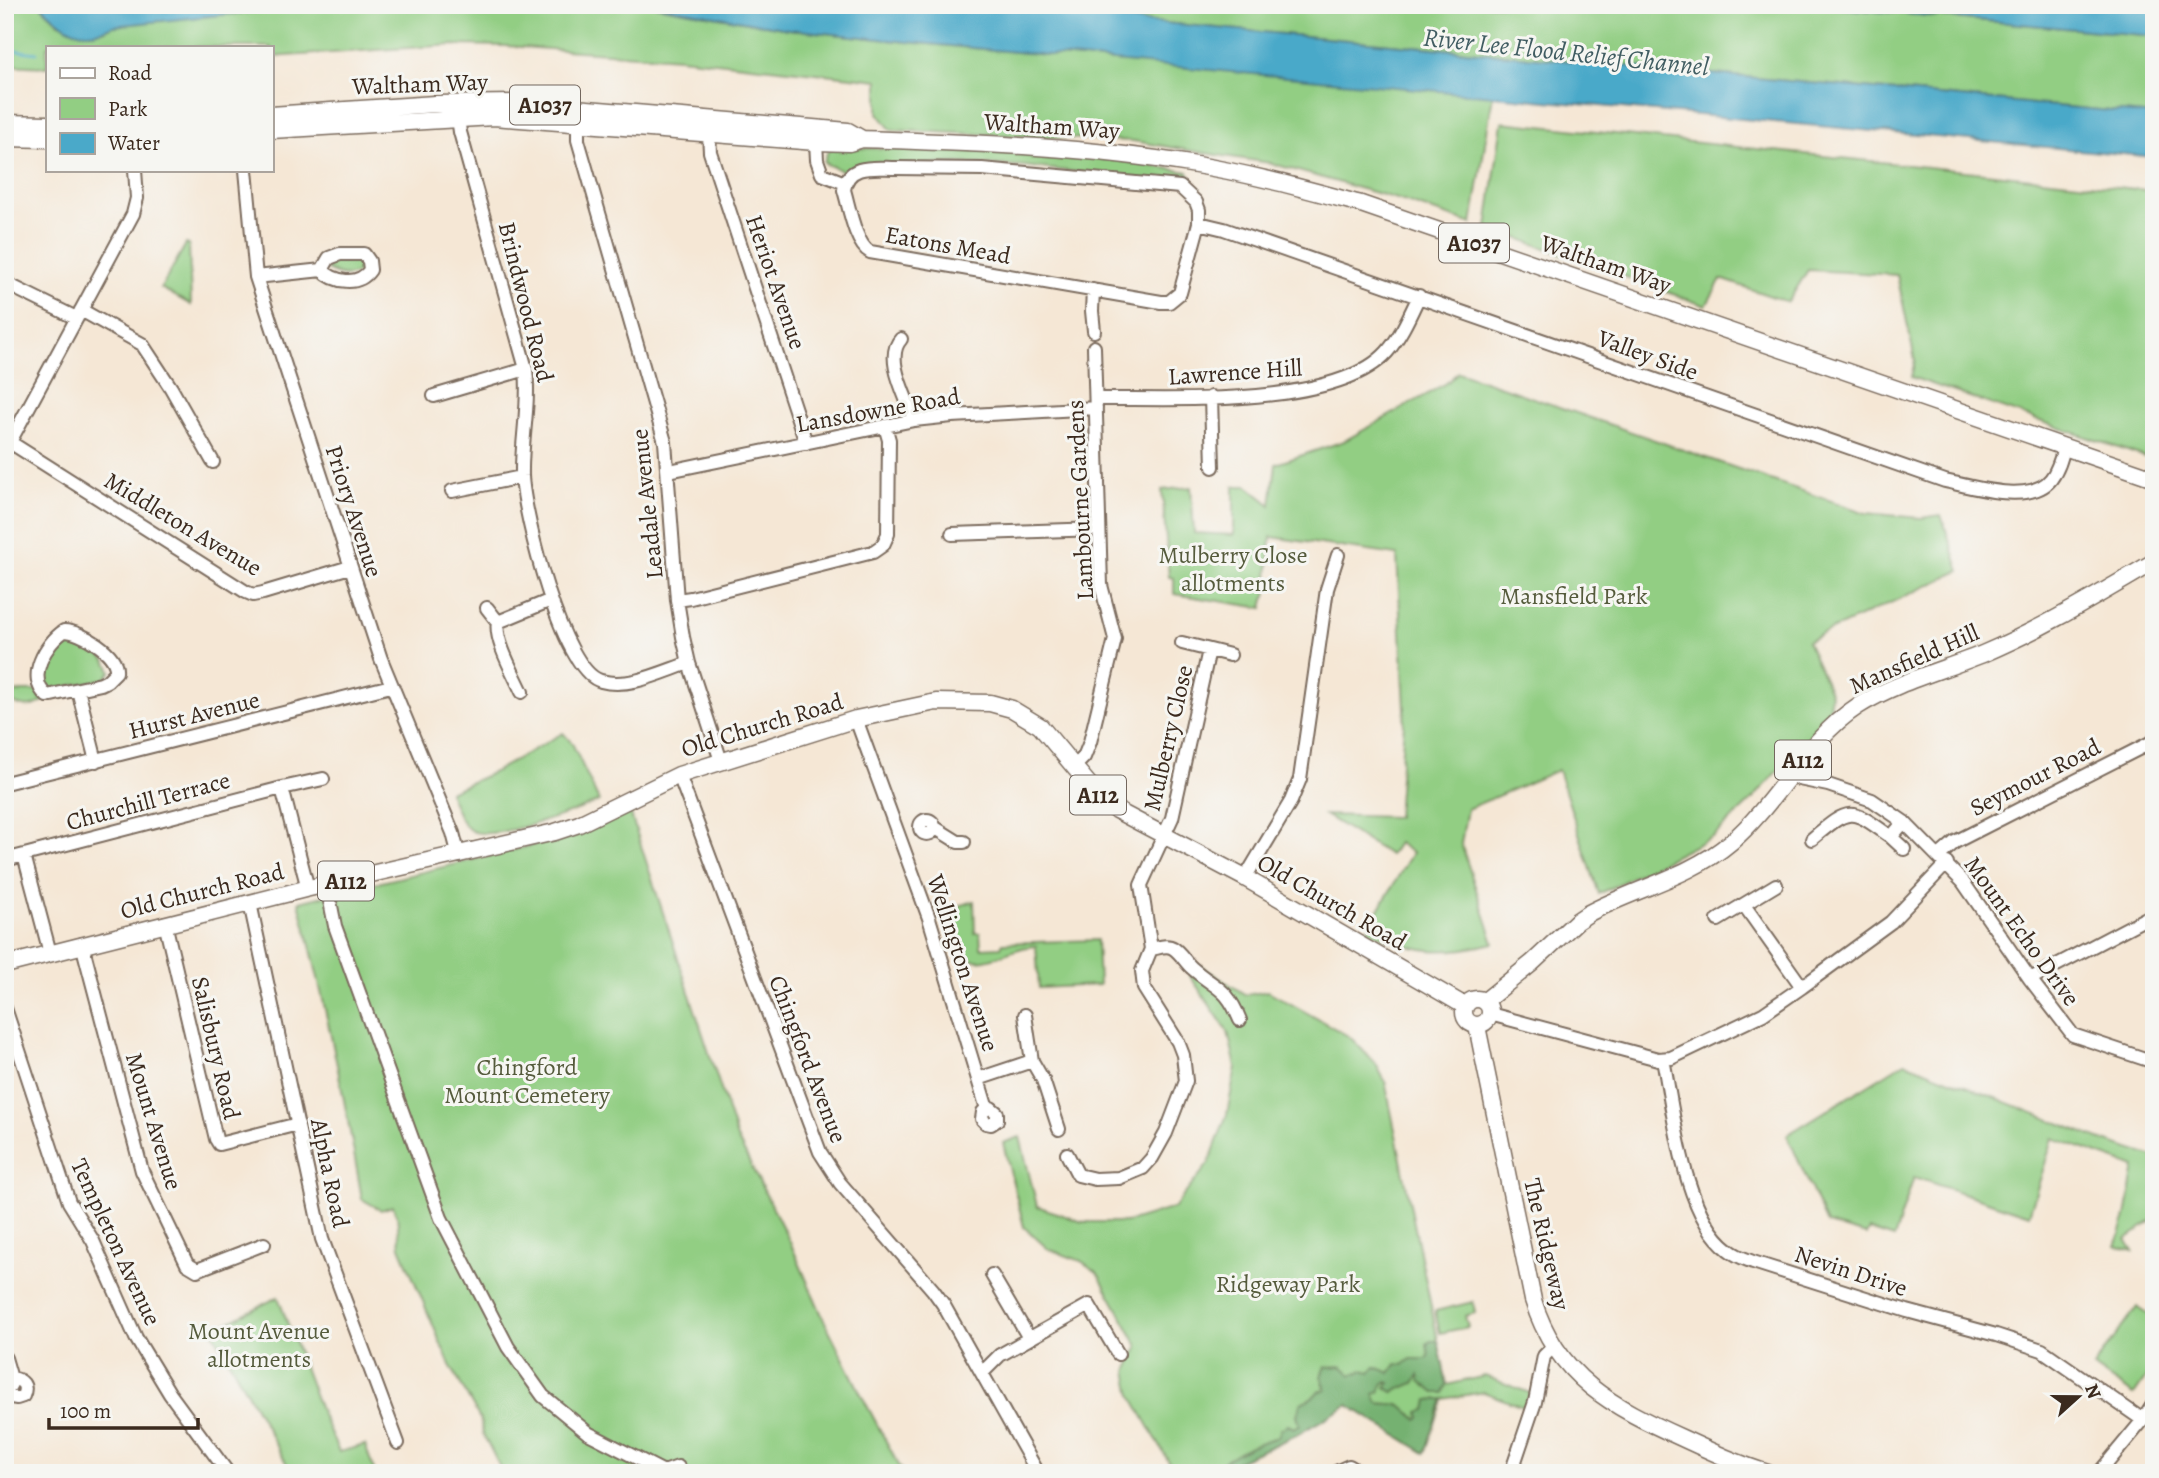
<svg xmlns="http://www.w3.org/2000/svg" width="2159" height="1478" font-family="Alegreya,serif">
<rect width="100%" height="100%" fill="#f6f6f2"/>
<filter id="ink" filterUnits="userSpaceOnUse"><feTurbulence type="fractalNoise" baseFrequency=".0143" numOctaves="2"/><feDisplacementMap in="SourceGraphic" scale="14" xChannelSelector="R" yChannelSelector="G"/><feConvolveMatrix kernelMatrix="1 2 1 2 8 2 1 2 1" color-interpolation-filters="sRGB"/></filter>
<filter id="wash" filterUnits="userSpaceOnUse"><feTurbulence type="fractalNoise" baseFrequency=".00686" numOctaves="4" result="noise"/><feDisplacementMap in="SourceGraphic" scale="28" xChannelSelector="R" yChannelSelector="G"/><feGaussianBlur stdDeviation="1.57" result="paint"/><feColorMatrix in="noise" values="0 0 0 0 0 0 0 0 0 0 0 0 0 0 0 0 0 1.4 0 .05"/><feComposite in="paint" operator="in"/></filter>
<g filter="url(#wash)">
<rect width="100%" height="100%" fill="#f5e7d5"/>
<path fill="#92ce83" stroke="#667c50" stroke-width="2" d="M5,5H40L59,23L103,31L113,26L146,22L320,5H650L788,29L907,42L1493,95L1472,224L1397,199L1270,163L1217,155L1133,141L891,130L878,113V80L680,58L506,46L454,45L271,57V47H47V67L5,65Z
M971,5H1807L2154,36V115Z
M1502,122L2154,191V460L1911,377L1915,360L1897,275L1808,270L1788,302L1721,279L1706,306L1487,227Z
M833,148L956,149L1102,157L1188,172L1194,185L1023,166L956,163L851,168L845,172L824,163L827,153Z
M186,244L189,245L191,305L161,288Z
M336,259H362L365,268C352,279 341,277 327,270L329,263Z
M1458,372L1866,513L1921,518L1941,515L1960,571L1807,641L1831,694L1828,716L1749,803L1714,836L1599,894L1558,770L1467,809L1461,844L1494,943C1441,956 1416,953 1367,930L1412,853L1398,843L1390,855L1325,815L1397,817L1405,709L1397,555L1271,537L1267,592L1263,608L1174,594V578L1169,577L1162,490L1191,487L1194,533L1234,535V486H1247L1271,505L1276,464L1344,441L1426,395L1449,381Z
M66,637C83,638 106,655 111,671L105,679L47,690C41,667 47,652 66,637Z
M23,691H37L41,699L45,700C31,710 22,707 8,701L14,693Z
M563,733L572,743L599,801C578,811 489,843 470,830C459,821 454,804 449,792L494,772Z
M628,806L737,1138L790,1242L824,1320L863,1398L903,1473H503L483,1434L480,1419L449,1363L400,1247L397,1215L393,1206L381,1210L362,1199C345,1099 325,1000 299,902L575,835Z
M974,901L975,933H980L981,948L1001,947L1003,943L1097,940L1099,985L1039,988L1036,946C1011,946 987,969 963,957L946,910Z
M1201,966L1246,995L1268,991L1350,1037L1376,1064L1385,1081L1447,1385L1485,1376L1530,1393L1525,1408L1484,1392L1443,1399L1425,1453L1348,1405L1296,1435L1212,1473H1175L1132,1396L1127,1371L1138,1347L1135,1340L1097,1272L1081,1261L1048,1249L1024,1227L1003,1143L1020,1137L1037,1206L1082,1222H1128L1174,1208L1209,1163L1227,1114L1236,1067L1228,1032L1190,976Z
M1905,1062L2104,1141L2154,1157V1223L2152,1221L2126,1239L2133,1251L2116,1246L2126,1217L2135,1167L2053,1138L2029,1215L1914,1177L1894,1238L1869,1230L1866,1235L1827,1224L1787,1135Z
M278,1297L320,1410L339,1452L365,1445L375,1473H274L289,1468L212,1330Z
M1473,1302L1475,1313L1465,1316L1468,1327L1440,1333L1435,1311Z
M2137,1307L2154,1318V1366L2134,1395L2093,1367Z"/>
<path fill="#75b171" stroke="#586e48" stroke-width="2" d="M1431,1341H1438L1447,1385L1444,1393H1435L1420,1381L1419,1375L1414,1383L1393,1392L1386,1387L1390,1383L1387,1382L1383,1383L1379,1392L1374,1394L1378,1403L1401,1405L1417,1419L1420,1418L1419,1412L1426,1410L1428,1400L1443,1399L1425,1453L1348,1405L1296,1435L1211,1473L1210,1469C1213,1467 1217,1466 1220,1465C1224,1463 1225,1460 1229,1458C1244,1448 1259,1442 1278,1437L1281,1429L1288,1425L1294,1428L1300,1425L1297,1415L1301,1403L1313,1397L1319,1391L1326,1390L1321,1376L1326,1367L1342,1366L1352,1375L1363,1370L1370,1372L1376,1367L1390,1373L1396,1364L1403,1365L1411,1359H1426L1429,1357L1427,1343Z"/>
<path fill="#4aa9c9" stroke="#426a74" stroke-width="2" d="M40,5H320L113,26C79,43 64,27 40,5Z
M651,5H971L2154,115V157L907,42L788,29Z
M1807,5H2154V36Z"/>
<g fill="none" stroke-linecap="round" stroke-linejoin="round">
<path stroke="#4aa9c9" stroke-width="2.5" d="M5,49L37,53"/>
</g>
</g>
<g filter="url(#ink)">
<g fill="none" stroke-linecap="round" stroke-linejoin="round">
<g stroke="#7c6c5e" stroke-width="16">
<path id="minor" d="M458,118L460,132L526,369C530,405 521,440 522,476C524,515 562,671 601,681C629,689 662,672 689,663
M578,122V140L665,442L677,600L683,637L689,663L721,761
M709,134L710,152L806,443
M816,142L817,160L822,174L845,183
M895,168L982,169L1180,187L1196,202L1199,210V223L1180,293L1169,302H1161L870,252C855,244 849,206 844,190C847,163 875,168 895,168Z
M246,170L256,277L381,659L453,833L459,856
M1199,223L1224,229L1945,481C1973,487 2031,505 2051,479C2058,470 2061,459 2064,448
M340,254H364L369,261L370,270C358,287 334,282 322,270L329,258Z
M256,277L322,270
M5,283L76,318
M1093,290L1092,311L1094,331
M81,310L142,344L171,388L213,462
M901,339C883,358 908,399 914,420
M434,396L526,369
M1211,397L1213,467
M1096,399C1169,398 1335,409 1387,352C1401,336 1410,315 1419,296
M5,439L246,592L253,595L263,593L350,567
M5,451L133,214L137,198L135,170
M669,471L914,420L952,416L1096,408
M452,491L522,477
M952,534L1099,529
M677,600L691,598L873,552L883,545L888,534L889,440L885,426
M487,608L498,622
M64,631C81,631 118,653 116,672L107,681L101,684L47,696C25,678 46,643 64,631Z
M1182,643L1230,655
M78,690L96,761
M522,692C514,674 494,640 498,622L551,600
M856,719L929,918L987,1109L983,1112L982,1119L986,1123L991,1124L997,1120V1113L991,1108L987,1109
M1074,767L1084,757L1090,742L1115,639L1101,585L1094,347
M1791,774L1799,779L1828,785L1872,800L1904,822L1963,882L2030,979L2073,1035L2154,1062
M679,775L820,1152L840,1183L933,1290L943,1304L1038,1473
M5,783L391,686
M282,788L306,881L305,889
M920 827a7 7 0 1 1 14 0a7 7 0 1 1-14 0Z
M934,827L958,842H964
M1891,837L1904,849
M1812,839C1851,806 1851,808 1891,837L1904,822
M24,855L50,953
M1939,856L1955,842L2154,741
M5,860L282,788L323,779
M1245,878L1291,801L1300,779L1327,589L1338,555
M324,886L329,896L335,926L441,1218L508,1347L543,1396L588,1433L664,1472L678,1467
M250,903L322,1239L398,1443
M1744,905L1802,987
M1718,920L1776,885
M165,923L216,1139L219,1144L298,1124
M82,944L142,1171L187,1264L197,1270L264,1244
M1151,949C1158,948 1167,944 1173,948C1180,952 1186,963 1192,968C1217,990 1226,986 1240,1020
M2030,979L2154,914
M5,1008L69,1202L93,1241L136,1338L170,1394L228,1473
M1490,1014L1658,1059L1671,1058L1763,1014L1802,987L1891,922L1947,863
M1025,1015L1032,1061L1043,1080L1059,1129
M1663,1059C1674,1113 1683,1216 1729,1250C1736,1256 1745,1259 1753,1262L1907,1311L1996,1335L2042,1350L2143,1420
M978,1079L1032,1061
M1067,1154L1078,1175L1095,1179L1119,1178L1143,1168L1152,1158L1166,1133L1186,1081L1183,1055L1178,1042L1144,988L1142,971L1151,949L1141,885L1172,818L1209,650
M992,1275L1029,1338
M5,1358L12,1382L5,1395
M982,1373L1000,1355L1089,1305L1118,1354
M5,1396L17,1398L23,1396C28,1385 22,1380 12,1378
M1334,1473L1349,1466L1361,1473
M1511,1473L1535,1402L1544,1356L1553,1347
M2099,1473L2143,1420L2154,1403"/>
</g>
<g stroke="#7c6c5e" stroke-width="19">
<path id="major" d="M271,115L435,104L516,103L848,131L862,139
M5,123L47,124
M271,130L494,117L816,142L849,143L862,139C972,143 1082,146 1190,164C1248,173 1305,189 1361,204L2154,478
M5,138L47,139
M5,965L305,889L555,832L579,824L679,775L856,719L936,702L990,703L1012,709L1040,726L1091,787L1116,810L1245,878L1465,1006
M1464 1012a13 13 0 1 1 26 0a13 13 0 1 1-26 0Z
M1485,1001L1532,963L1577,921L1589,913C1636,888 1690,877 1731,842C1778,802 1806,740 1858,706C1896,682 1944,670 1985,653C2044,628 2099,594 2154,562
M1477,1026L1533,1300C1557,1378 1613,1407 1682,1438C1710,1451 1738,1464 1768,1473"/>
</g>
<use href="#minor" stroke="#fff" stroke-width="12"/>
<use href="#major" stroke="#fff" stroke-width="16"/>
</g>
</g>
<g text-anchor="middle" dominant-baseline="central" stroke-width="6" stroke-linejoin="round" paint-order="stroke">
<g fill="#f6f6f2" stroke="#73675e" stroke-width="2">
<rect x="510" y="85.5" width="70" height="39" rx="5"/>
<rect x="1439" y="223.5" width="70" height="39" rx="5"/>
<rect x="1775" y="740.5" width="56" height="39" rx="5"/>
<rect x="1070" y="775.5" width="56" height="39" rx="5"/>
<rect x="318" y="861.5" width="56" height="39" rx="5"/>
</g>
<g font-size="23" font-weight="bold" fill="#3b2a1e">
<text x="545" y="105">A1037</text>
<text x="1474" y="243">A1037</text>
<text x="1803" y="760">A112</text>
<text x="1098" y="795">A112</text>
<text x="346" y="881">A112</text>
</g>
<g font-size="24" fill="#3b2a1e" stroke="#f6f6f2">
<text transform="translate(420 84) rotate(-2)">Waltham Way</text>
<text transform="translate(1052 126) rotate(4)">Waltham Way</text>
<text transform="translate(948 245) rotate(10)">Eatons Mead</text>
<text transform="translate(1606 264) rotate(19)">Waltham Way</text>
<text transform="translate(776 282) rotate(71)">Heriot Avenue</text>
<text transform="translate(526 302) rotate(76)">Brindwood Road</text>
<text transform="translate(1648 355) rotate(20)">Valley Side</text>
<text transform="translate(1235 372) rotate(-4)">Lawrence Hill</text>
<text transform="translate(878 410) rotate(-10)">Lansdowne Road</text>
<text transform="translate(1080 500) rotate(-93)">Lambourne Gardens</text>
<text transform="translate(647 504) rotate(-96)">Leadale Avenue</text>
<text transform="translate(354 511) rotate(72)">Priory Avenue</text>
<text transform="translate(183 524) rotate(31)">Middleton Avenue</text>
<text transform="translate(1914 659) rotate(-24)">Mansfield Hill</text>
<text transform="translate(194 715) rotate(-14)">Hurst Avenue</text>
<text transform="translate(762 725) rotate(-17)">Old Church Road</text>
<text transform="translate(1168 738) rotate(-77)">Mulberry Close</text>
<text transform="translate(2035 777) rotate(-27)">Seymour Road</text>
<text transform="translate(148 801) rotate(-15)">Churchill Terrace</text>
<text transform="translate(202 891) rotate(-14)">Old Church Road</text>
<text transform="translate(1332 902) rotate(30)">Old Church Road</text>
<text transform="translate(2022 931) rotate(54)">Mount Echo Drive</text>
<text transform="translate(963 963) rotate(72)">Wellington Avenue</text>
<text transform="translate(216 1048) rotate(77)">Salisbury Road</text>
<text transform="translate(808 1059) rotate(69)">Chingford Avenue</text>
<text transform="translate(154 1121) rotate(73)">Mount Avenue</text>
<text transform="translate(330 1173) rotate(78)">Alpha Road</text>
<text transform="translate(116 1242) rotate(65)">Templeton Avenue</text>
<text transform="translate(1547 1244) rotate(77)">The Ridgeway</text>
<text transform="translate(1851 1271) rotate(18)">Nevin Drive</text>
</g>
<g font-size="24" fill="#555b3c" stroke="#f6f6f2">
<text x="1233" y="555">Mulberry Close<tspan x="1233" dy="28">allotments</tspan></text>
<text x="1574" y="596">Mansfield Park</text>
<text x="527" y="1067">Chingford<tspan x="527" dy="28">Mount Cemetery</tspan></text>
<text x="1288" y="1284">Ridgeway Park</text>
<text x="259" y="1331">Mount Avenue<tspan x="259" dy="28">allotments</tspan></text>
</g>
<g font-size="26" font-style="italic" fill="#415d62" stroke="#f6f6f2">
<text transform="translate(1566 52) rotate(6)">River Lee Flood Relief Channel</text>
</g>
</g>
<rect width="2159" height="1478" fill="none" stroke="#f6f6f2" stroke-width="28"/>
<rect x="46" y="46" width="228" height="126" fill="#f6f6f2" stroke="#aba49d" stroke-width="2"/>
<rect x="60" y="68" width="35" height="10" fill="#ffffff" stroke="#aba49d" stroke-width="2"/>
<text x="108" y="80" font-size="21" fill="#3b2a1e">Road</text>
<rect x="60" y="98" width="35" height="21" fill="#92ce83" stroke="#aba49d" stroke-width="2"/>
<text x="108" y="116" font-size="21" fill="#3b2a1e">Park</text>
<rect x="60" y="133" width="35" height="21" fill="#4aa9c9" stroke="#aba49d" stroke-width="2"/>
<text x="108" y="150" font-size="21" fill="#3b2a1e">Water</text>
<g transform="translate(2078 1397) rotate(69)" stroke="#f6f6f2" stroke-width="5" paint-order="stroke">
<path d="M0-5L12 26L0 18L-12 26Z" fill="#3b2a1e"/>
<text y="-10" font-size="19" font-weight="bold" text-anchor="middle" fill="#3b2a1e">N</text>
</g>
<path d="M49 1418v10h149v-10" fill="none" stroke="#3b2a1e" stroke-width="3.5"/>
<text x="60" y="1418" font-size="21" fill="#3b2a1e" stroke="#f6f6f2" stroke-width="5" paint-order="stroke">100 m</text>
</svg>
